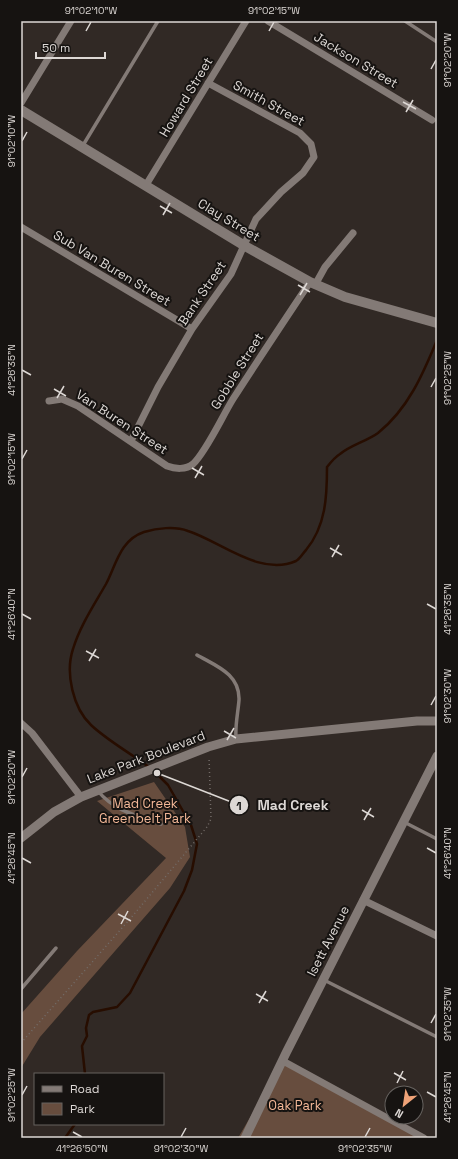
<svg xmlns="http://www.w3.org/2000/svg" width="458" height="1159" font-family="'Space Grotesk',sans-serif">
<rect width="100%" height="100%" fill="#312925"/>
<path fill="#674d3e" d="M154,782L185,827L190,857L170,888L40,1037L21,1068V1014L77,951L166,858L97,801Z
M283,1061L430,1138H238Z"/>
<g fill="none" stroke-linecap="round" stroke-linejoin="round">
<path stroke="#270d00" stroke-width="2.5" d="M150,768C132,754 108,741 91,725C73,708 65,673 73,649C80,626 94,605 106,584C116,565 120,540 144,532C157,528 175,526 188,531C220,541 260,577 296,561C300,559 303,553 306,550C326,526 327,496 327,467C331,462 335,457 340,454C351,445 367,441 378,433C408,409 423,374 437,340
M85,1074L82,1046L87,1036L86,1028L89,1015L93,1012L117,1007L130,993L184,891L192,870L197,844L191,825L168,785L154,771
M65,1138L75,1124"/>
<path stroke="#736c68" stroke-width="1.5" stroke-dasharray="1 3" stroke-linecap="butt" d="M21,1043L130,919L207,827L211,819L209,757"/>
<path stroke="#837a76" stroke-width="3.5" d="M405,21L437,42
M82,147L158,21
M197,655C216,666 240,674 239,700C238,713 235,725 236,738
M98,791C114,811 138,816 161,824
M404,822L437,839
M324,980L437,1037
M21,989L56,948"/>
<path stroke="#837a76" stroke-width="7" d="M268,21L432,120
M21,103L71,21
M146,185L246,21
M21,227L192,329
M315,285L325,267L353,233
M49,401L62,399L78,406L167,466C175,469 186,470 193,464C206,452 223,415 233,399C258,360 284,321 310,282
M131,441L158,387L192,329L231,274L256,219L281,192L303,173L314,157L311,144L300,133L208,83
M21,723L32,733L81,797
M363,900L437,936
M283,1061L424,1138"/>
<path stroke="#837a76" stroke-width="9" d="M21,838L54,812L81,797L208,747L236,739L417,721H437
M245,1138L286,1053L437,756"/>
<path stroke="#837a76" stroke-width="10" d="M21,110L245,246L310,282L345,297L437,323"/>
</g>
<path fill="none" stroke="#ddd8d5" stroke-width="1.5" d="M86,31L91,22M269,31L274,22M431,69L436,60M403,102L416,109M406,112L413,100M22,141L27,132M160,206L172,213M163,215L170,203M298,285L310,292M300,295L307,283M22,370L31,375M431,387L436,378M54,389L66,396M57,398L64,386M22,459L27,450M192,468L204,475M195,478L202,466M330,548L342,555M332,557L339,545M427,604L436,609M22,614L31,619M86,651L99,658M89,661L96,649M431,705L436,696M224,731L236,738M227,740L234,728M22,777L27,768M362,810L374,817M364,820L371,808M427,848L436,853M22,858L31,863M118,914L131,921M121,924L128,911M256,994L268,1001M259,1003L266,991M431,1023L436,1014M394,1073L406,1080M397,1083L403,1071M427,1092L436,1097M22,1095L27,1086M73,1132L82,1137M181,1137L186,1128M365,1137L370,1128"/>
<g text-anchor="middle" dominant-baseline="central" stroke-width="4" stroke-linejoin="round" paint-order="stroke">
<g font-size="13" fill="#ddd8d5" stroke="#161311">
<text transform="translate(356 60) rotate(31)">Jackson Street</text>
<text transform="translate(186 97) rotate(-59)">Howard Street</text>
<text transform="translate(269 103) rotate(29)">Smith Street</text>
<text transform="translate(229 220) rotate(31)">Clay Street</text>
<text transform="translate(112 268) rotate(31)">Sub Van Buren Street</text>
<text transform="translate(202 293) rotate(-56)">Bank Street</text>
<text transform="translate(237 371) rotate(-58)">Gobble Street</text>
<text transform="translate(122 422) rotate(33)">Van Buren Street</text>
<text transform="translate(146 757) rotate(-21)">Lake Park Boulevard</text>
<text transform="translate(328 941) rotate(-63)">Isett Avenue</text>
</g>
<g font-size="13" fill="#f3b797" stroke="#161311">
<text x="145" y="803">Mad Creek<tspan x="145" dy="15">Greenbelt Park</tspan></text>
<text x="295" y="1105">Oak Park</text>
</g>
</g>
<path fill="none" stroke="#ddd8d5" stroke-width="1.5" d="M157 773L239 805"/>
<g fill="#ddd8d5" stroke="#161311" stroke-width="1.5">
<circle cx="157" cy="773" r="4"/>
<circle cx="239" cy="805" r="10"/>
</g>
<g font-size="12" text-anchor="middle" font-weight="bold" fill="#111">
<text x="239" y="810">1</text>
</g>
<g font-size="14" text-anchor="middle" font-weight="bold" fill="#ddd8d5" stroke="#161311" stroke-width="4" stroke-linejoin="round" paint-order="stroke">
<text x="293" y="810">Mad Creek</text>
</g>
<rect width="458" height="1159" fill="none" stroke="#161311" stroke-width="44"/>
<rect x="34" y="1073" width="130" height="52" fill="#161311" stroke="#66625f"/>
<rect x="42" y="1086" width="20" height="6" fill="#837a76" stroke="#66625f"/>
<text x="70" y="1093" font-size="12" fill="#ddd8d5">Road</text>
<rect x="42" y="1103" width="20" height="12" fill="#674d3e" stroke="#66625f"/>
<text x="70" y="1113" font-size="12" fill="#ddd8d5">Park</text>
<g transform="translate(404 1105) rotate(210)"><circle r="19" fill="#161311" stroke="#66625f"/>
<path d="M0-3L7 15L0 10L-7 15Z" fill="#efa378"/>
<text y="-6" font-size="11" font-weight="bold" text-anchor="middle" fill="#ddd8d5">N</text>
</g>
<path d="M36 52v6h69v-6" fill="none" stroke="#ddd8d5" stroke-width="2"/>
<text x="42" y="52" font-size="12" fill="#ddd8d5" stroke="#161311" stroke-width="3" paint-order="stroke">50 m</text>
<rect x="22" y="22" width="414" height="1115" fill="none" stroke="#ddd8d5" stroke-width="1.5"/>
<g font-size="10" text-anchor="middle" fill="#ddd8d5">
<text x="91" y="14">91°02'10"W</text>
<text x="274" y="14">91°02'15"W</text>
<text transform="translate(447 60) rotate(-90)" y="4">91°02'20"W</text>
<text transform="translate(11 141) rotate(-90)" y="4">91°02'10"W</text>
<text transform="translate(11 370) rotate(-90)" y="4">41°26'35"N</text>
<text transform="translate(447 378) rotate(-90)" y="4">91°02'25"W</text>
<text transform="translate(11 459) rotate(-90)" y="4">91°02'15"W</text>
<text transform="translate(447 609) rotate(-90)" y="4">41°26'35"N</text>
<text transform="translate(11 614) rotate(-90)" y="4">41°26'40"N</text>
<text transform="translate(447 696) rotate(-90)" y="4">91°02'30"W</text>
<text transform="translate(11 777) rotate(-90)" y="4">91°02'20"W</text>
<text transform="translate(447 853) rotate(-90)" y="4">41°26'40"N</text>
<text transform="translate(11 858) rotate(-90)" y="4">41°26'45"N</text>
<text transform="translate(447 1014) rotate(-90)" y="4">91°02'35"W</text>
<text transform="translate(11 1095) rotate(-90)" y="4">91°02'25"W</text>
<text transform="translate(447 1097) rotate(-90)" y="4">41°26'45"N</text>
<text x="82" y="1152">41°26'50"N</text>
<text x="181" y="1152">91°02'30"W</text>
<text x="365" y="1152">91°02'35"W</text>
</g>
</svg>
